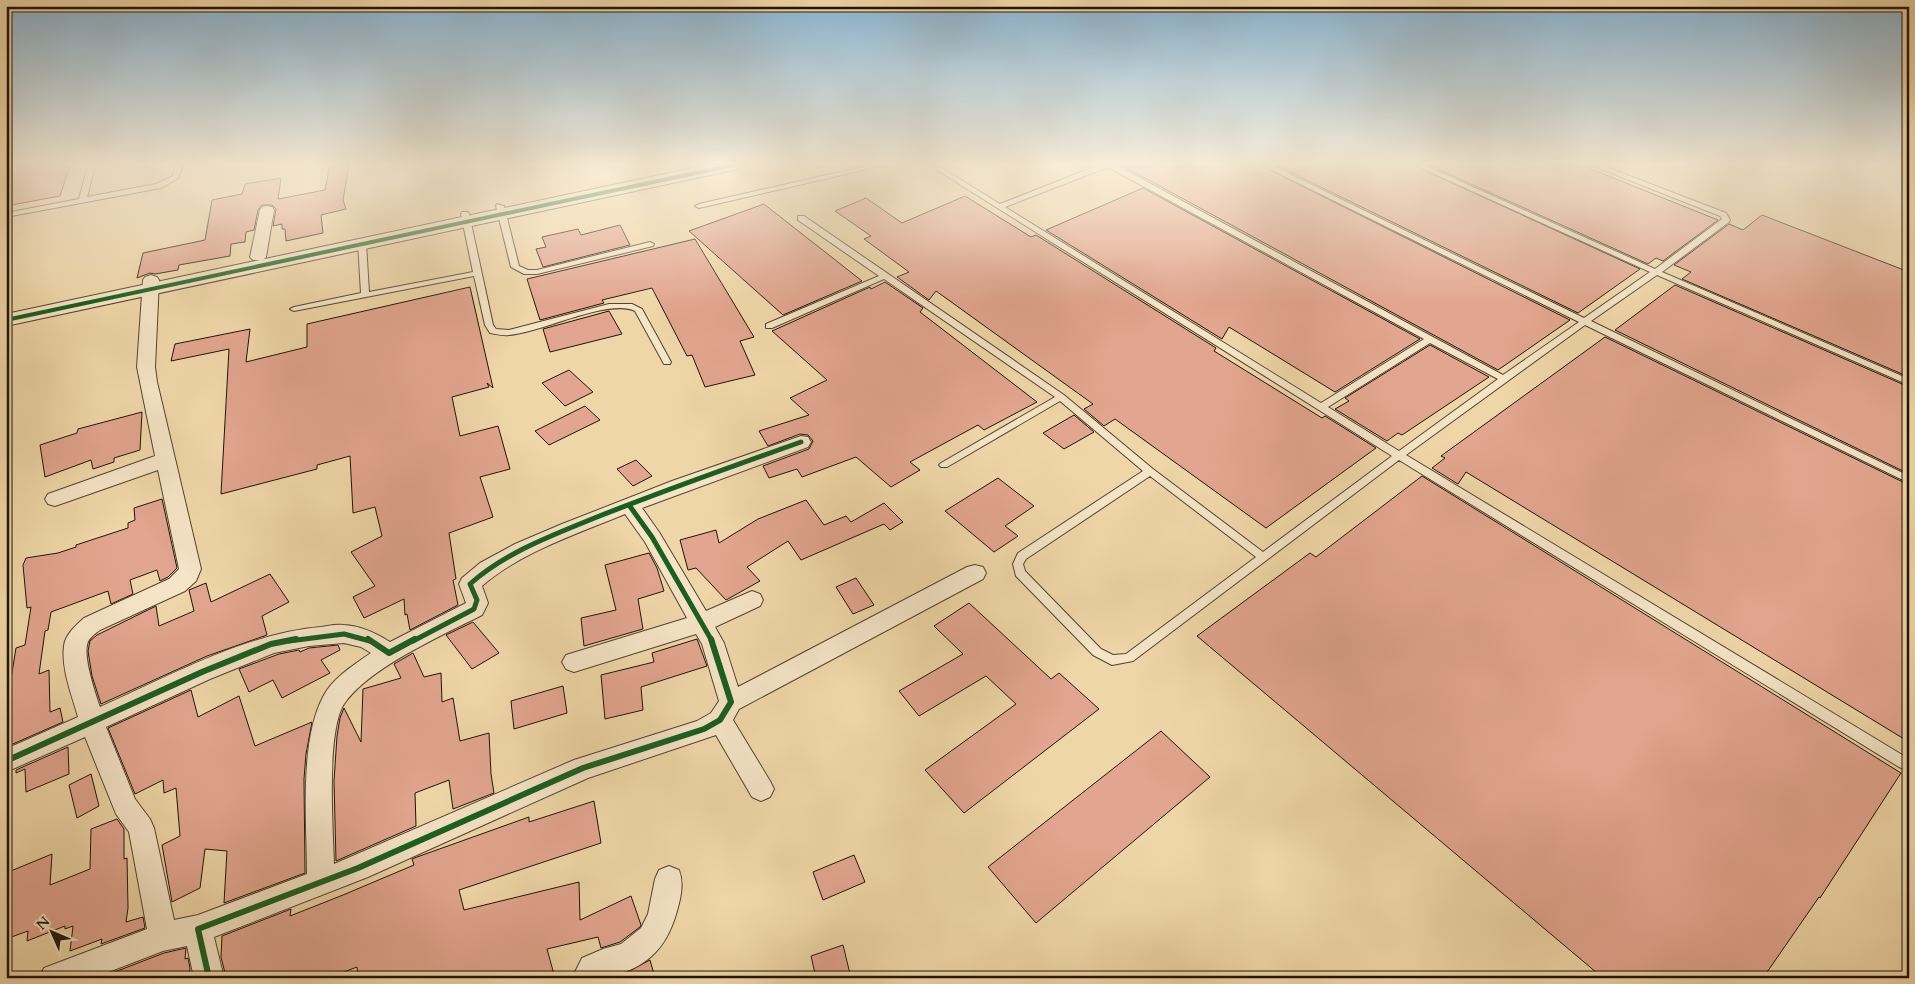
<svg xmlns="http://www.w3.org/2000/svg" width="1915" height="984" font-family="Cardo,serif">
<rect width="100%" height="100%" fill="#efd6a8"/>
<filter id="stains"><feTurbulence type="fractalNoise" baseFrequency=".004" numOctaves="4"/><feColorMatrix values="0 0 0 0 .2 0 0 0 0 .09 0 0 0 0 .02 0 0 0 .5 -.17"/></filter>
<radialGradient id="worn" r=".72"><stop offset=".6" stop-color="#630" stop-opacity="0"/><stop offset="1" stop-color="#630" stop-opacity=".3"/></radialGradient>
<path fill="#e2a58f" stroke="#1f1407" d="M6,165H70L60,196L6,206Z
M330,165H349L343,200L346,209L321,215L323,233L286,241L285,229H282V224L273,226L276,209L272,205H262L258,210L254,230L246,232L245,242L231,244L230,256L179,265L178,270L155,274L150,273L137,278L143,253L205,240L212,200L242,194L245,184L281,178L278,199L325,190Z
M1121,165H1260L1570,320L1498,370Z
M1276,165H1413L1640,269L1578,313Z
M1429,165H1581L1718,220L1663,261L1656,258L1648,264Z
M1143,188L1420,339L1335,392L1229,327L1222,339L1046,230Z
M965,196L1031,237L1036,235L1216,348L1214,351L1322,418L1325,416L1376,448L1266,528L1115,419L1104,426L1084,409L1093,404L936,291L929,300L897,277L909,272L864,239L871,236L835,211L866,198L902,223Z
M764,204L862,281L783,315L689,231Z
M1762,215L1909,272V377L1682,279L1691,272L1674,265L1729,224L1743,230Z
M620,225L630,245L543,267L536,249L546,247L542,237L578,229L581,235Z
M695,239L754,337L740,341L755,375L705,387L692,355L687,356L652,288L602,300L604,303L540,320L527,279Z
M885,282L923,308L920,312L1037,402L984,430L978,425L910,462L920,470L891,487L856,457L802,477L797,469L769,478L763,466L809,449L813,441L808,435L800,434L768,446L759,431L809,415L790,398L827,380L772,331L870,287L871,289Z
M1675,285L1909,387V474L1615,330Z
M470,287L493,388L487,383L489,387L452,397L460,436L498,426L510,469L480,477L493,517L449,533L456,579L453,580L458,605L410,630L407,614L405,615L404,599L364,618L353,597L375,586L351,552L382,536L375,507L353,513L350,456L317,465V469L221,494L229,349L171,361L175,344L250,329L246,362L307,347V324Z
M609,311L622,334L550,352L543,329Z
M1605,337L1909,485V742L1466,472L1458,484L1432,468L1445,458L1441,456Z
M1430,345L1489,377L1402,435L1398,433L1387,441L1335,409L1349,401L1345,398Z
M569,370L593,392L565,406L542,383Z
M585,406L600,420L549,445L535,431Z
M142,412L140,450L114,458V462L93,469L91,460L45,477L40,445L77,433L78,429Z
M1074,415L1094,432L1064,449L1043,433Z
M636,460L652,476L633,486L617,469Z
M1422,476L1901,773L1820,898L1819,897L1763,978H1603L1197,636L1310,553L1316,557Z
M998,478L1034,506L1005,526L1018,536L994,552L945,511Z
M162,499L177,568L168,577L160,581L157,570L130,580L133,594L111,604L108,591L51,612L48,630L45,631L39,674L49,670L50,712L60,708L63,722L6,747V686L10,685L16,648L25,645L31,607L27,608L23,565L26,558L58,553L76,547V545L128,528V523L135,520L134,508Z
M806,500L824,525L846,516L851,522L884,503L903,522L890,530L884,524L801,560L788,541L747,567L760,581L726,600L696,568L688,570L680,540L716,530L719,543L758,519Z
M649,553L657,568L664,591L638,599L643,629L584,646L581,618L616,610L605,565Z
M270,574L289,602L262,616L267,635L207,656L101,704L92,676L88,651L90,641L97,635L156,606L159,626L194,611L189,590L206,583L211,602Z
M856,578L874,605L853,614L836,587Z
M969,603L1051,679L1059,673L1099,709L964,813L925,770L1016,704L986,676L919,716L899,691L963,654L934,626Z
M473,622L499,653L472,669L446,635Z
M697,639L707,666L641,687L643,710L605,719L601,675L654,662L652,653Z
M338,645L340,650L321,660L330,673L282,698L273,680L249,692L239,669L279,654L299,650L300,652L309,648Z
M413,653L424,677L441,673L442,702L453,698L460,741L489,733L491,774L494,793L453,809L449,780L415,793L416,826L336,861L334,781L337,736L340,718L344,708L361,742L363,689L401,678L394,664Z
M563,686L567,713L514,729L511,701Z
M191,690L198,717L239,696L255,746L312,722L306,754L304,779L305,873L224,903L227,851L205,849L200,888L172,902L162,845L180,836L176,788L164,793L163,780L135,794L108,728Z
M1161,731L1210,777L1036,923L988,867Z
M68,747L69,774L26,792L25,769L16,773V770Z
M91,774L99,806L77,818L69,785Z
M594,801L601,843L459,890L464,910L579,882L580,920L631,896L641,925L640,927L620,942L601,948L598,937L547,949L555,978H358L357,967L328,978H229L228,972L225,973L221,957L222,936L291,909L290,916L343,895L414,865L412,859L417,857L529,817V822Z
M117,819L124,829V859L127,858L128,908L126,922L143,917L145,928L101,944L102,939L70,951L73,926L65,929V926L27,941L28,931L6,939V873L52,854L50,885L90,869L91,829Z
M854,855L865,882L823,900L813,872Z
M843,945L851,978H816L811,956Z
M186,948L185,959L188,958L190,968L189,978H99L164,953Z
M650,960L655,978H623L622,975Z"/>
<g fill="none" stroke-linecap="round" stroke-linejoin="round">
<g stroke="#53442f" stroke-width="2">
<path id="service" d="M88,165H95L87,197L156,184L173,176L176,165H183L178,178L161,188L6,217V213L79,199Z
M871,165H885L699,208L695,206L699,204Z
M929,165H937L1000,204L1099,165H1116L1503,375L1579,322L1262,165H1271L1584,318L1650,272L1415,165H1424L1655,269L1722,219L1720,216L1591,165H1601L1726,213L1730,220L1729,222L1662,272L1909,379V385L1657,275L1591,321L1909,476V483L1585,325L1406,455L1909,759V771L1899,767L1399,460L1133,661L1112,665L1093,655L1016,576L1013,564L1018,553L1143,471L1060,401L947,467H941L939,465L941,463L1055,397L884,279L772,328H766V324L879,276L798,220V216H804L1064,395L1153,469L1263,552L1392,456ZM1108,167L1424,339L1321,403L1005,207ZM1430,343L1498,379L1399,451L1328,407ZM1150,476L1256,557L1126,654L1113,655L1101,649L1025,571L1023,564L1026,559Z
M1901,165H1909V169Z
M497,204L504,206L519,266L528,270H537L650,242L654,244L653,246L537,274H524L511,267L496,206Z
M462,212H468L469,214L493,325L496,329L509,330L609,304H632L642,309L671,362L670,364H664L635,311C609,298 540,333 509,335C503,336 496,334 490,333L485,325L474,276L294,311L290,309L294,307L361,293L358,243L362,241L366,243L369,292L473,272L461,214Z"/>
</g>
<g stroke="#53442f" stroke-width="2">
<path id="minor" d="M267,206L272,207L274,210L266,257L263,260H253L250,257L260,210L262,207Z
M151,275L157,277L159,280L155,367L157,382L201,569L196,581L185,591L100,630C95,634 88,638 87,645C84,660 95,692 100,707C168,677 246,633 321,627C328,626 336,624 344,625C361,626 376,633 390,642L466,603L459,584L462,578L480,563L515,544L562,524L672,481L801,436L808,437L811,442L808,447L642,508L659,532L706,611L752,591L760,594L763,600L760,606L715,627L724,643L738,687L967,567L975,565L983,567L986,573L983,579L739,709L733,720L770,781L774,789L770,797L761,801L752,797L716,735L588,778L368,877L214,937L224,978H194L187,946L163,951L93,978H39L44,968L147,929L129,832L116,814L85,737L6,772V749L78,717C72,695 61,669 64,646C65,635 76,625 84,618L169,579L179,569L158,470L55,506L48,504L45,499L48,494L155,456L137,367L143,280L145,277ZM625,514L645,542L687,618L566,655L562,662L566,669L574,672L696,634L702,644L719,701L711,713L697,721L574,760L334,864C333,828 326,733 344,704C368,668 443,635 482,615L488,603L482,586C521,552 577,534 625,514ZM344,643L361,647L371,653C356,663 338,675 327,690C298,734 307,822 307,874L198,915L174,920L154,828L150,819L135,799L106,727L210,679L274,653L309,646Z
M669,866L679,870C684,883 681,897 677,911C666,951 644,970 603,978C594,979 582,978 572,978L582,958L603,949L621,944L641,928L648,914L655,879L659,870Z"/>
</g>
<g stroke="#53442f" stroke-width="2">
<path id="tertiary" d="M707,165H741L739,169L733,170L6,326V314Z"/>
</g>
<use href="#service" fill="#f5e4c6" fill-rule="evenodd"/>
<use href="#minor" fill="#f5e4c6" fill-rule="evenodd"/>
<use href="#tertiary" fill="#f5e4c6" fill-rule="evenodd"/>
<g stroke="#f5e4c6" stroke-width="6">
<path id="cycleway-far2" d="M6,320L733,165"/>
</g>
<g stroke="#f5e4c6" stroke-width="8">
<path id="cycleway-far1" d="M629,505L652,537L712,641
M289,641L344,634L370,641
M413,641L474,609L477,600L470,584C506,552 553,535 597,517C665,490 733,466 801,442"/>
</g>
<g stroke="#f5e4c6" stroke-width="9">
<path id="cycleway" d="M368,639L389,653L415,639
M6,761L202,672L271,644L296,639
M209,978L198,929L358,868L583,768L704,729L720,720L731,702L711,639"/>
</g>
<use href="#cycleway-far2" stroke="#1b5e20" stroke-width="4"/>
<use href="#cycleway-far1" stroke="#1b5e20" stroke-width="5"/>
<use href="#cycleway" stroke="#1b5e20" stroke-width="6"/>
</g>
<linearGradient id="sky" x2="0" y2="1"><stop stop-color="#8ab5d3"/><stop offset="0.54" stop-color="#f8edd8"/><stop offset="1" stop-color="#f8edd8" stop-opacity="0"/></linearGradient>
<rect width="1915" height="303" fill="url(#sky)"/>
<rect width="1915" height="984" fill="none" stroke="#efd6a8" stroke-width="25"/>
<rect x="8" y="8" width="1900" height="969" fill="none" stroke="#1f1407" stroke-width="2.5"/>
<rect x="12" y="12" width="1890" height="959" fill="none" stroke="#1f1407"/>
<g transform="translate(52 932) rotate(315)" stroke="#f5e4c6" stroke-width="4" paint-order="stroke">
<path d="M0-4L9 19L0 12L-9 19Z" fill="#1f1407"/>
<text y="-8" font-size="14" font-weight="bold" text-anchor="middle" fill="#1f1407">N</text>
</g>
<rect width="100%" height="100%" filter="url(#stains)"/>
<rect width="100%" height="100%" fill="url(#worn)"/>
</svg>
